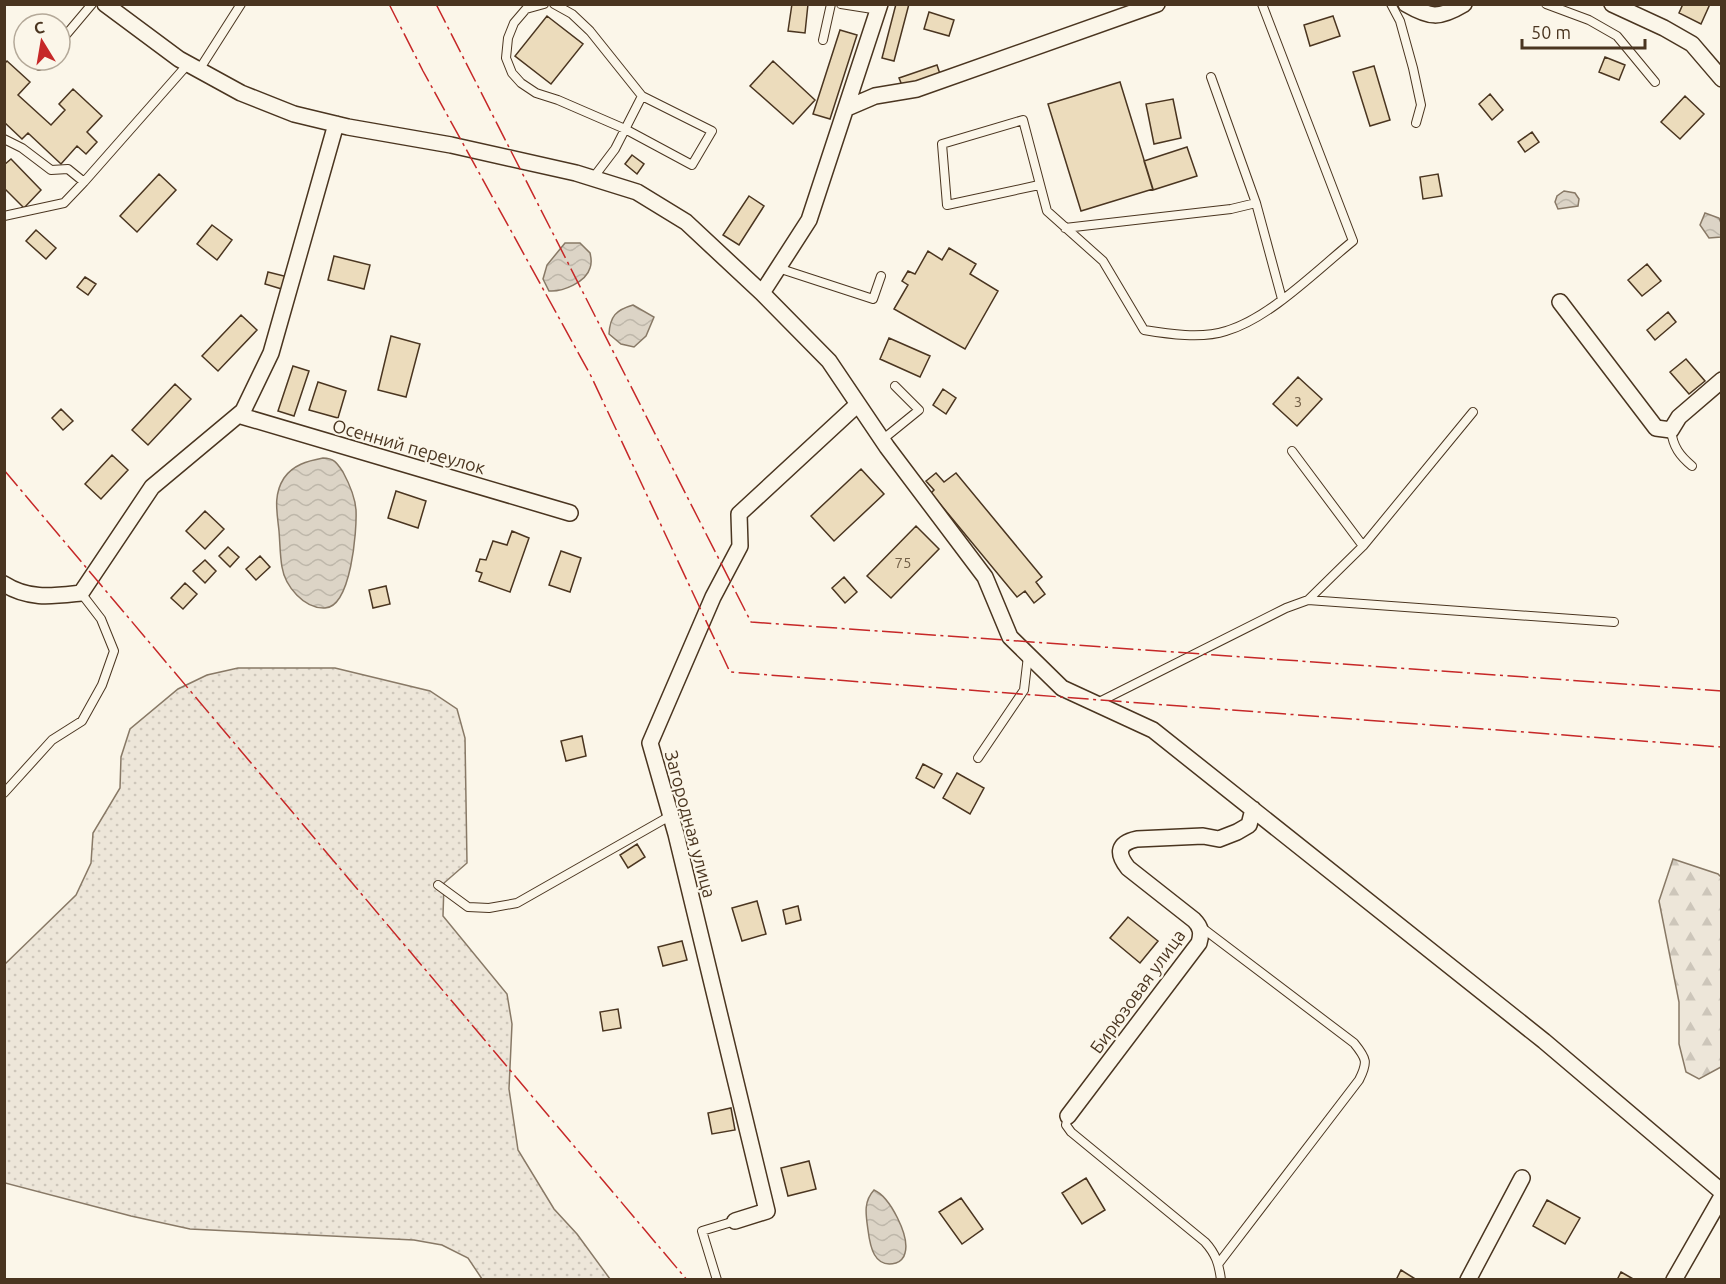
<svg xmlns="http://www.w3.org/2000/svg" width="1726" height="1284" font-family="Ubuntu,sans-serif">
<defs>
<pattern id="grass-dots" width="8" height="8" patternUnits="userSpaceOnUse" patternTransform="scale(1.5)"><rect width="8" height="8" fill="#ede6d9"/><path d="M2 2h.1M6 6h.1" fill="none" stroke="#cdc6ba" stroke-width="1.8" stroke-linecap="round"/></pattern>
<pattern id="forest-firs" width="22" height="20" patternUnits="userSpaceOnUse" patternTransform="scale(1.5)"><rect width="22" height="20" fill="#ede6d9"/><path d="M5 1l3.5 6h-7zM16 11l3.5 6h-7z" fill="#cdc6ba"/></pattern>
<pattern id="water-waves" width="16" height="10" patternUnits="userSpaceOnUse" patternTransform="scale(1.5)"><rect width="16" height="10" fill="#dcd4c6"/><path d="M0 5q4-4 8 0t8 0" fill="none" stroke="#beb7aa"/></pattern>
</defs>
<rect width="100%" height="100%" fill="#fbf6e9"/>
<path fill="url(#grass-dots)" stroke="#887966" stroke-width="1.5" d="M238,668H335L430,691L457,709L465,738L467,863L444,883L443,916L507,994L512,1024L509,1089L518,1150L554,1209L577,1234L610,1279H482L468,1258L442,1245L414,1240L190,1229L131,1216L5,1183L4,965L76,895L91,863L93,833L120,788L121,757L130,729L178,689L207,675Z"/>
<path fill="url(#forest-firs)" stroke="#887966" stroke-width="1.5" d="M1673,859L1718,874L1721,877V1067L1699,1079L1686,1072L1679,1044V1002L1659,901Z"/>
<path fill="url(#water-waves)" stroke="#887966" stroke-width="1.5" d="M1564,191L1575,193L1579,199L1578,206L1558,209L1555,202L1557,196Z
M1705,213L1719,218L1721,223V237L1709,238L1700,225Z
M565,243H580L590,253C591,257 592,263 590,268C586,282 563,292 549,291L543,279L547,265Z
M633,305L654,317L646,336L634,347L621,344L609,334C610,316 616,310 633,305Z
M323,458C334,458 337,463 343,472C350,485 355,496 356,510C357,531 351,607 325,608C304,609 285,586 282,567C280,556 280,543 279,531C277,512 273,495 284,478C293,465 307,461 323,458Z
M874,1190C890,1197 910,1236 905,1253C904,1258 900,1262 896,1263C874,1269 870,1246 868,1230C866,1215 863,1202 874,1190Z"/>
<path fill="#ecdcbc" stroke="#4a3520" stroke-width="1.5" d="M792,4H808L805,33L788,31Z
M896,4H909L894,61L882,58Z
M1683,4H1710L1701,24L1679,13Z
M929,12L954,20L949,36L924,29Z
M547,16L583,44L551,84L515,56Z
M1333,16L1340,36L1310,46L1304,25Z
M840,30L857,35L830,119L813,114Z
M1605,57L1625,65L1619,80L1599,72Z
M7,61L30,82L18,95L51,125L65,110L59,104L73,89L102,116L87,132L97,142L86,154L77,146L61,164L28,133L22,139L4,122V64Z
M773,61L815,100L793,124L750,86Z
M937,65L941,77L904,90L899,78Z
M1374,66L1390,120L1370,126L1353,72Z
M1120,82L1153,189L1081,211L1048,104Z
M1490,94L1503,110L1492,120L1479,104Z
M1685,96L1704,114L1680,139L1661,122Z
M1173,99L1181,138L1154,144L1146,104Z
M1532,132L1539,142L1525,152L1518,142Z
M1187,147L1197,176L1153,190L1144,161Z
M632,155L644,164L637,174L625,164Z
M11,159L41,190L24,208L4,188V165Z
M159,174L176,190L137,232L120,216Z
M1438,174L1442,196L1423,199L1420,177Z
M749,196L764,206L739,245L723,235Z
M212,225L232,240L217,260L197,244Z
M36,230L56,248L46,259L26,241Z
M949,248L976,264L970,274L998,291L965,349L894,309L908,285L902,281L908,271L915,274L928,251L942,260Z
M334,256L370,265L364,289L328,280Z
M1647,264L1661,281L1642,296L1628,280Z
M268,272L288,277L285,290L265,284Z
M85,277L96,284L88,295L77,287Z
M1668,312L1676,322L1655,340L1647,330Z
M241,315L257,330L218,371L202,356Z
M391,336L420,344L406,397L378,390Z
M889,338L930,356L920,377L880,359Z
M1686,359L1705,381L1689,394L1670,372Z
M293,366L309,371L294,416L278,411Z
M1298,377L1322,399L1297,426L1273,404Z
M318,382L346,391L338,418L309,410Z
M175,384L191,399L148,445L132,430Z
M943,389L956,398L946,414L933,405Z
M61,409L73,421L63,430L52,418Z
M112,455L128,470L101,499L85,484Z
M861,469L884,494L834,541L811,516Z
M936,473L944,482L956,473L1042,577L1036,582L1045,594L1034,603L1025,591L1017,597L931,493L934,490L926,481Z
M396,491L426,501L418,528L388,518Z
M205,511L224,529L205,549L186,531Z
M916,526L939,549L891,598L867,576Z
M512,531L529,538L510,592L479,581L482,573L476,571L480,559L486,560L493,541L507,545Z
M228,547L239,557L230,567L219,556Z
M561,551L581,558L570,592L549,585Z
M260,556L270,567L256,580L246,569Z
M205,560L216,571L205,583L193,571Z
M844,577L857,592L845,603L832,588Z
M185,583L197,594L183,609L171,598Z
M386,586L390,604L373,608L369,590Z
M582,736L586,756L566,761L561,741Z
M923,764L942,774L934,788L916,778Z
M957,773L984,788L970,814L943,798Z
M637,844L645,857L628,868L620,855Z
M757,901L766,934L742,941L732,908Z
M798,906L801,920L786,924L783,910Z
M1128,917L1158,941L1140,963L1110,938Z
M682,941L687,960L663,966L658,947Z
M618,1009L621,1028L603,1031L600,1012Z
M731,1108L735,1130L712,1134L708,1113Z
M809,1161L816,1189L788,1196L781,1168Z
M1086,1178L1105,1210L1082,1224L1062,1193Z
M961,1198L983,1229L962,1244L939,1212Z
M1547,1200L1580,1218L1565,1244L1533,1226Z
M1401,1270L1417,1280H1396Z
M1621,1272L1635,1280H1617Z"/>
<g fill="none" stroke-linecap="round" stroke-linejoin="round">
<g stroke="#4a3520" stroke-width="10">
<path id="service" d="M544,4L526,9L514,23L508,38L506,58L512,73L521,83L536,93L558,100L625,129L692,165L712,131L642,96L590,31L572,14L554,4
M841,4L879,10
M1391,4L1400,21L1413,68L1421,105L1416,123
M1546,4L1589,20L1617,36L1655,82
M823,40L831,4
M60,42L92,4
M39,66L45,60
M199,70L241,4
M1211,77L1256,203L1282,299
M4,139L22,148L51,170L68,169L84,182L188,64
M593,178L615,149L642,96
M1039,185L947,205L942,144L1023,120L1047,211L1103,261L1144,330C1168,334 1202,339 1226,331C1270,318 1317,270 1353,241L1262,4
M4,216L64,203L84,182
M1065,228L1231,209L1256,203
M778,268L873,299L881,276
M1671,430C1673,447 1680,456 1692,466
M882,440L919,410L895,386
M1292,451L1363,546
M1308,600L1614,622
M1097,703L1286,608L1308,600L1363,546L1473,412
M978,758L1024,690L1028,656
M4,793L52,740L82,721L102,685L114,651L101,619L81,593
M438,885L468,907L489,908L517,903L670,816
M1201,927L1354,1043C1367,1059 1368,1062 1359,1080L1219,1263
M1068,1116L1066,1125L1071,1132L1205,1242C1216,1254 1219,1264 1221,1280
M717,1280L702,1231L735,1221"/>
</g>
<g stroke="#4a3520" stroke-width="18">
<path id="minor" d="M105,4L179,59L241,93L294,114L348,127L451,145L576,173L637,192L686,222L762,293L829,361L887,447L985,577L1010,637L1062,688L1153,730L1544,1041L1722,1192
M1406,4C1430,18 1439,19 1464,4
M1612,4L1664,28L1692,44L1722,79
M847,108L875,96L917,89L1157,4
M762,293L809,220L880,4
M1560,302L1656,428L1671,430L1679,417L1722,380
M238,415L570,513
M4,584C29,600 53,596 81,593L152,487L243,411L271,353L336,124
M1068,1116L1199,943C1202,933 1201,927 1194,920L1128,868C1116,853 1118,843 1137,839L1203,836L1219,839L1237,832L1249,825L1253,809
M735,1221L767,1211L676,834L650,743L713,597L740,546L739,514L858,404
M1468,1280L1522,1178
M1674,1280L1722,1196"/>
</g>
<use href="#service" stroke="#fbf6e9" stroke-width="8"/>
<use href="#minor" stroke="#fbf6e9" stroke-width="15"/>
<path stroke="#c62828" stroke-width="1.5" stroke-dasharray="21 4.5 3 4.5" stroke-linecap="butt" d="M389,4L423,71L591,376L730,672L1722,747
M436,4L751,622L1722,691
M4,470L687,1280"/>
</g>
<g text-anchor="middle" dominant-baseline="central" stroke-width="4.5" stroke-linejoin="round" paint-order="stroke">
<g font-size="15" fill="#725f47">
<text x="1298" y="401">3</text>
<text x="903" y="562">75</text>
</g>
<g font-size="18" fill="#4a3520" stroke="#fbf6e9">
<text transform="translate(409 446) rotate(16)">Осенний переулок</text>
<text transform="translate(691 824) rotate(75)">Загородная улица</text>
<text transform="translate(1137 991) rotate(-54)">Бирюзовая улица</text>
</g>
</g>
<rect width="1726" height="1284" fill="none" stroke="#4a3520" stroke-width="12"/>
<g transform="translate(42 42) rotate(349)"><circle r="28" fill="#fbf6e9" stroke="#b4a999" stroke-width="1.5"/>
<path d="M0-4.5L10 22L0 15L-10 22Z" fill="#c62828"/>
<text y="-9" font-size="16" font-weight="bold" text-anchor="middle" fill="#4a3520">С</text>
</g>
<path d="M1522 39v9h123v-9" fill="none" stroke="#4a3520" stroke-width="3"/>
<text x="1531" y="39" font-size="18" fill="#4a3520" stroke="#fbf6e9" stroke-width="4.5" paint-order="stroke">50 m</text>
</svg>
